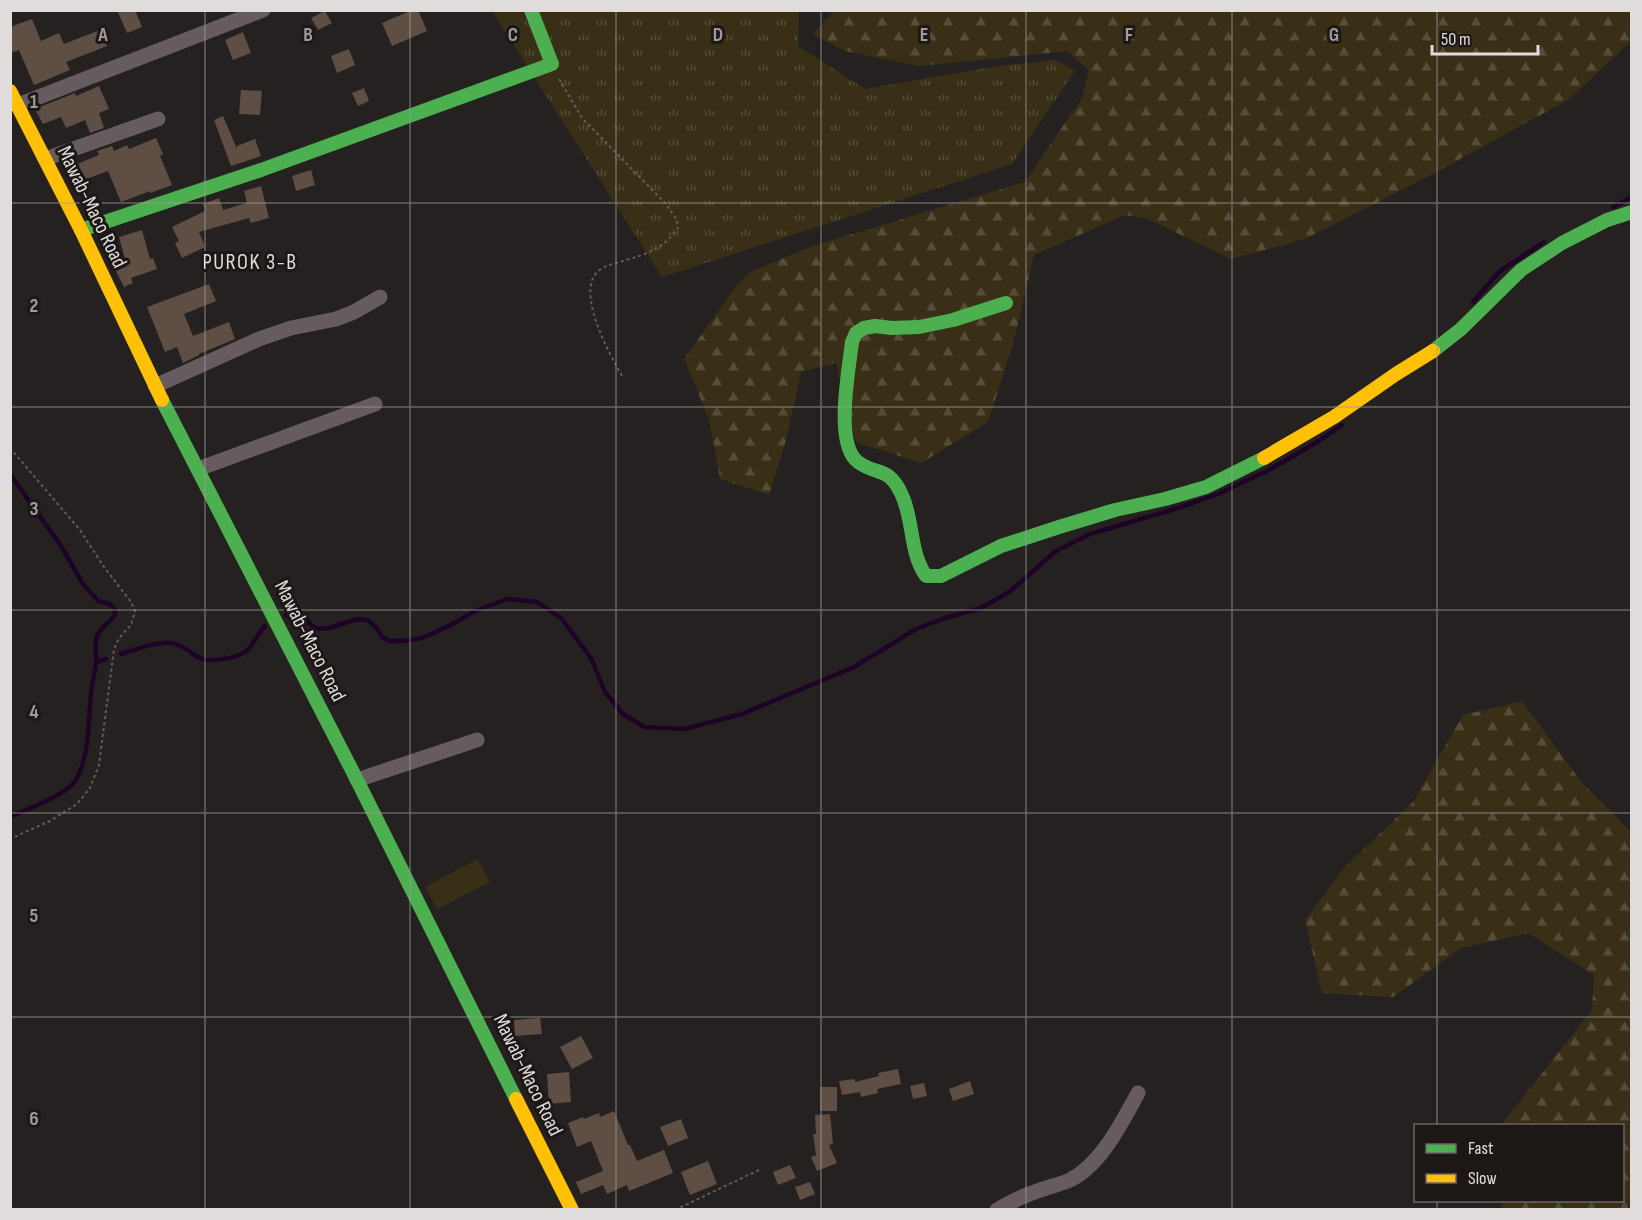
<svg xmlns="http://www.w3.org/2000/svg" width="1642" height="1220" font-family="'Sofia Sans Condensed',sans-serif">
<defs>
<pattern id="grass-tufts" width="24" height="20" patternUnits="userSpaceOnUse" patternTransform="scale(1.5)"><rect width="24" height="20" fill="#392f17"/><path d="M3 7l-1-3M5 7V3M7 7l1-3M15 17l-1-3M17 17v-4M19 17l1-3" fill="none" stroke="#554d38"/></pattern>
<pattern id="forest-firs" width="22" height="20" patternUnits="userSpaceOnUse" patternTransform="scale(1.5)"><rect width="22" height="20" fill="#392f17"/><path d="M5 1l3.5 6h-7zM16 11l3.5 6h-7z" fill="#554d38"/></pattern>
</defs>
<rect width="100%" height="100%" fill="#252121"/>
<path fill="url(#grass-tufts)" d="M492,11H799L798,46L865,89L998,66L1056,60L1075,71L1012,164L662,277Z"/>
<path fill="url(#forest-firs)" d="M834,11H1631V41L1568,100L1429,176L1305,239L1231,259L1148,219L1125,215L1034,255L1013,344L988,422L921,463L856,442L836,363L801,372L786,440L769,495L720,479L709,419L684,359L737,285L750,272L813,246L1025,182L1082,98L1089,70L1067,51L919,66L845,51L813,34Z
M1522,701L1582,783L1631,832V1209H1502L1501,1201L1622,1200V1126L1501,1125L1592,1010L1594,975L1528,933L1461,948L1393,997L1322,993L1305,920L1344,868L1413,802L1463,715Z"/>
<path fill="#392f17" d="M478,859L490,882L437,909L425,887Z"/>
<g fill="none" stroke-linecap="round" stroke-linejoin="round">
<path stroke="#1e0326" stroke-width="4.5" d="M1613,207L1632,197
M1473,302L1499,272L1544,242
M10,474L61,546L83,584L98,601L110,604L115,610V615C110,622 101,627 97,636C94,645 97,655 96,664C95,671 93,679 92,686C88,713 91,763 72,785C60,797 27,809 10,817
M286,615L296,613L304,616L311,625L318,629L329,628L357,619L367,620L375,626L382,637L390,641H403L422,638L449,626L475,611L507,599L537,602L561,618L591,658L605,692L623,714L644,727L684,729L742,714L854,667L916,629L945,618L981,608L1009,592L1056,551L1090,534L1175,509L1218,494L1269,470L1319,441L1342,425
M121,654C136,650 155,641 171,643C183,644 189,653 200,658C210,663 236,658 245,652C253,647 257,634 265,626
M96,662L106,659"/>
</g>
<path fill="#5e4e43" d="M117,10H135L142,27L127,33Z
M412,10H418L427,31L392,46L382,23Z
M325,11L332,23L318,30L311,18Z
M32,19L41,41L59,33L64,44L100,30L107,46L66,62L70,70L34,85L19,50L10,53V27Z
M243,32L251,53L233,60L225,40Z
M349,49L355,65L337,73L331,56Z
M99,86L109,109L99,113L104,128L90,133L85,120L66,128L61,117L43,124L35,109L75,93L76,96Z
M364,88L369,101L358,106L352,93Z
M241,90L262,91L260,115L239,114Z
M223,116L237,149V146L255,139L261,156L231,166L214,120Z
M156,138L163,154L160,156L172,185L150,193V191L121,202L108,171L78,182L72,166L99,155L97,151L112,146L114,151L127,145L129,149Z
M311,170L315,185L296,191L292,176Z
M261,186L269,218L251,223L249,218L199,232L205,247L182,258L175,243L179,241L172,227L205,211L203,204L219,198L223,210L247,203L244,191Z
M142,230L150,259L153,258L157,269L131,278L133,283L124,287L116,271L127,266L119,237Z
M209,284L216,301L184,314L193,336L229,322L235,339L199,354V355L183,363L177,347L165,352L147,307Z
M540,1018L542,1034L515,1036L514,1020Z
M581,1036L593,1058L572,1069L560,1047Z
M898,1069L901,1084L877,1089L878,1093L861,1097L860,1092L842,1095L839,1081L855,1079V1082L879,1076L878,1073Z
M569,1072L571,1102L549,1104L547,1074Z
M970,1081L974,1094L953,1101L949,1089Z
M924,1083L927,1096L913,1099L910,1086Z
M820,1087H837V1111H820Z
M614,1111L628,1145H630L637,1161L664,1150L673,1173L629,1191L627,1185L607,1194L603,1185L581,1194L576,1182L603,1171L591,1141L577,1147L568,1123L583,1117L584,1119L599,1113L600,1117Z
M830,1114L833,1144L829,1145L837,1163L817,1171L811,1157L816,1155L813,1134H816L815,1115Z
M681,1119L688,1138L668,1146L660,1127Z
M708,1161L717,1184L690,1195L681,1172Z
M790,1165L796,1178L778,1185L773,1172Z
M810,1182L815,1194L800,1200L795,1187Z"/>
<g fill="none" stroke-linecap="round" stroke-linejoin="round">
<path stroke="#625c5d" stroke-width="2" stroke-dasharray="3 3" stroke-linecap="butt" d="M559,79L582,118L666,204L677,220L678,228C663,249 647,254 623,261C616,263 607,265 601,269C572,287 610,355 622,376
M10,448L80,530L104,567L131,602L135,611L131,625L119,638L114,649L99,765L90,788L77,804L50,821L10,839
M675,1210L761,1169"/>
<path stroke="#665c60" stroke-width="15" d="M18,105L263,10
M45,159L158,119
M155,386L259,339L291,328L336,319L354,312L380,297
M198,469L375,404
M357,780L477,740
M997,1210C1009,1203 1022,1196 1035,1192C1047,1187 1059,1185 1070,1180C1101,1165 1122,1122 1138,1093"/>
<path stroke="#4caf50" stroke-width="14" d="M81,230L261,170L552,64L531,10
M1006,303L953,320L919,327L892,328L875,326L864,328L856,333L852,342C849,370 834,444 858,462C877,476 888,466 901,493C914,519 909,552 926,576H941L1001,546L1059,527L1115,510L1165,499L1206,487L1264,458
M1433,351L1461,329L1521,270L1562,243L1607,220L1632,212
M162,400L357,780L516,1099"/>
<path stroke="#ffc107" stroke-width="14" d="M10,91L81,230L162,400
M1264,458L1334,417L1396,374L1433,351
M516,1099L572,1210"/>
</g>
<path fill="none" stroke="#9f9b9b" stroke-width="1.5" stroke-opacity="0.55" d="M205,10V1210M410,10V1210M616,10V1210M821,10V1210M1026,10V1210M1232,10V1210M1437,10V1126M10,203H1632M10,407H1632M10,610H1632M10,813H1632M10,1017H1632M1437,1200V1210"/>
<g text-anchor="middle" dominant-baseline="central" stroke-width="6" stroke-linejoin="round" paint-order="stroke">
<g font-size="21" fill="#e0dcdc" stroke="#1d1716">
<text transform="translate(92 207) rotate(64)">Mawab-Maco Road</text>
<text transform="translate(310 641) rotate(63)">Mawab-Maco Road</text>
<text transform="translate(528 1075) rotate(64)">Mawab-Maco Road</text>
</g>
<g font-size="22" letter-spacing="1.5" fill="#e0dcdc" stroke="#1d1716">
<text x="250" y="262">PUROK 3-B</text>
</g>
</g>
<g font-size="20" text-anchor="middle" font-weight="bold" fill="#9f9b9b" stroke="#1d1716" stroke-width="6" stroke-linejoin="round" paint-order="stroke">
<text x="103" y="41">A</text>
<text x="308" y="41">B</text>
<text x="513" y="41">C</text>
<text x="718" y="41">D</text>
<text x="924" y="41">E</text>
<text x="1129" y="41">F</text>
<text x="1334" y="41">G</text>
<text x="34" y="108">1</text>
<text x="34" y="312">2</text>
<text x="34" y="515">3</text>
<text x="34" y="718">4</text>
<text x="34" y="922">5</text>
<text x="34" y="1125">6</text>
</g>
<rect width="1642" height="1220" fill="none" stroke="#e0dcdc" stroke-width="24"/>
<rect x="1414" y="1124" width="210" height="78" fill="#1d1716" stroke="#6b6665" stroke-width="1.5"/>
<rect x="1426" y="1144" width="30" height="9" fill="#4caf50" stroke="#6b6665" stroke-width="1.5"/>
<text x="1468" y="1154" font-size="18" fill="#e0dcdc">Fast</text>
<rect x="1426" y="1174" width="30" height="9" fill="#ffc107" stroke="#6b6665" stroke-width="1.5"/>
<text x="1468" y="1184" font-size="18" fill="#e0dcdc">Slow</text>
<path d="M1432 45v9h106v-9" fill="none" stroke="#e0dcdc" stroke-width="3"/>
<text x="1441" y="45" font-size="18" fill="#e0dcdc" stroke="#1d1716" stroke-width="4.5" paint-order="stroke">50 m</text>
</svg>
